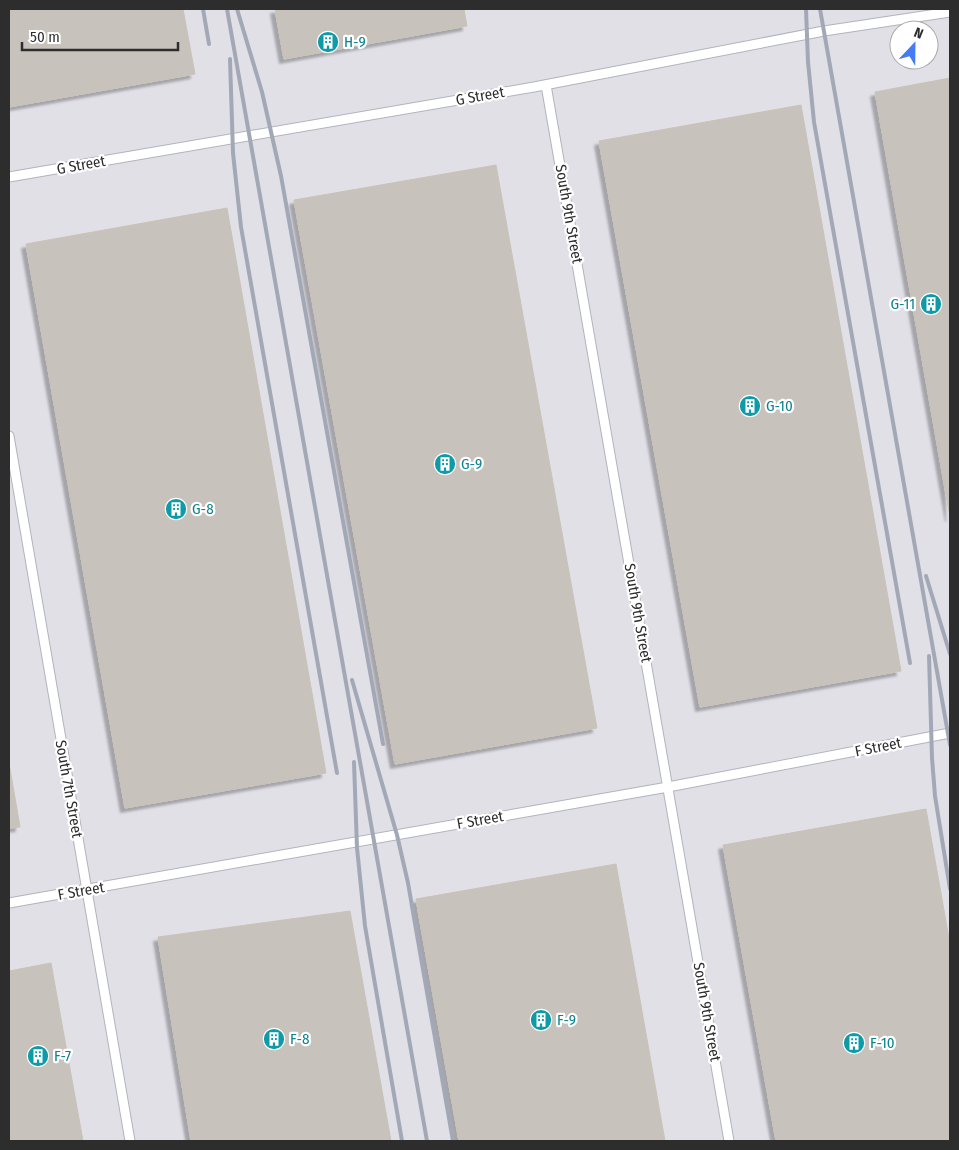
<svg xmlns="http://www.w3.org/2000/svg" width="959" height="1150" font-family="'Fira Sans Condensed',sans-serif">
<defs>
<filter id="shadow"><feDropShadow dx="-4.5" dy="4.5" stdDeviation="1" flood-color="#0004"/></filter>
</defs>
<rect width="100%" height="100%" fill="#eee6e0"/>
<path fill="#e1e0e7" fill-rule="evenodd" d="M9,9H950V1141H9ZM899,30H929V60H899Z"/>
<path fill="#c7c2bb" stroke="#cac2b9" filter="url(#shadow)" d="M9,9H183L195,74L9,107Z
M275,9H464L467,26L284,59Z
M950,78V517L875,92Z
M801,105L901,671L700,707L599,141Z
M496,165L597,728L395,764L294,200Z
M227,208L326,773L125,808L26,244Z
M9,763L20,827L9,828Z
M926,809L950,944V1141H776L723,845Z
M616,864L665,1141H459L416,899Z
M350,911L391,1141H191L158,937Z
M51,963L83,1141H9V971Z"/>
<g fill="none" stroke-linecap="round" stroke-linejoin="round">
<g stroke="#b0b4bd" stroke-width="11">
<path id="service" d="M546,85L729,1141
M9,177L534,87L824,31L950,12
M9,436L130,1141
M9,903L668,787L950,733"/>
</g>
<use href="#service" stroke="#fff" stroke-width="9"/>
<path stroke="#a3a8b7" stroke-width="4" d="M203,9L209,44
M227,9L427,1141
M237,9L262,92L281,176L383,744
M806,9L808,62L814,122L910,663
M820,9L950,745
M230,59L233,153L241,227L337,773
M926,576L950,654
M929,656L932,758L935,796L950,889
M352,680L397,835L408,883L453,1141
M354,762L357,848L365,926L402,1141"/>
</g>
<defs>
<g id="building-disc" transform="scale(1.125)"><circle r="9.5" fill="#0f9aa8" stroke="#fff"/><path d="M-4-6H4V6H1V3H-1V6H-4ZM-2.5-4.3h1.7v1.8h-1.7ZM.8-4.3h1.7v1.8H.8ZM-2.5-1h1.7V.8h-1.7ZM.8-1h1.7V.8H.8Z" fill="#fff"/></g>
</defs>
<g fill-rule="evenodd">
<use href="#building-disc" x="328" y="42"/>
<use href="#building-disc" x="931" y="304"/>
<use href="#building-disc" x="750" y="406"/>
<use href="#building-disc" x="445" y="464"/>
<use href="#building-disc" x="176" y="509"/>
<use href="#building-disc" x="541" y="1020"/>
<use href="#building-disc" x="274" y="1039"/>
<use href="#building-disc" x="854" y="1043"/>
<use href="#building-disc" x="38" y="1056"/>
</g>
<g text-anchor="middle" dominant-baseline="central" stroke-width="4.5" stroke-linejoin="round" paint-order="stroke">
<g font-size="15" fill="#0d838f" stroke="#fff" text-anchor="start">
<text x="344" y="42">H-9</text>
<text x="915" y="304" text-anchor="end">G-11</text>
<text x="766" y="406">G-10</text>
<text x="461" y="464">G-9</text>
<text x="192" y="509">G-8</text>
<text x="557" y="1020">F-9</text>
<text x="290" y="1039">F-8</text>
<text x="870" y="1043">F-10</text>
<text x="54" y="1056">F-7</text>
</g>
<g font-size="15" fill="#2d2d2d" stroke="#fff">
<text transform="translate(480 96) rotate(-10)">G Street</text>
<text transform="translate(81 165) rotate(-10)">G Street</text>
<text transform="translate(569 214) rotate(80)">South 9th Street</text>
<text transform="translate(638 613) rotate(80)">South 9th Street</text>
<text transform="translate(878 747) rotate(-11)">F Street</text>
<text transform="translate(69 789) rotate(80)">South 7th Street</text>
<text transform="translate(480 820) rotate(-10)">F Street</text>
<text transform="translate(81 891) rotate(-10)">F Street</text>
<text transform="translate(707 1012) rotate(80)">South 9th Street</text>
</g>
</g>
<rect width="959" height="1150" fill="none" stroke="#2d2d2d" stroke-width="20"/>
<g transform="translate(914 45) rotate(22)"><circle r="24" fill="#ffffff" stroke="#ababab"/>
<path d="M0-4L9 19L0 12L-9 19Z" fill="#457cf6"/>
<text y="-8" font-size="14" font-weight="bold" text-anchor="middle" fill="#2d2d2d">N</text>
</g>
<path d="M22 42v8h156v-8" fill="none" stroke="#2d2d2d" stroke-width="2.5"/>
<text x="30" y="42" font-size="15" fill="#2d2d2d" stroke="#ffffff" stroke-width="4" paint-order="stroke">50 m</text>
</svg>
